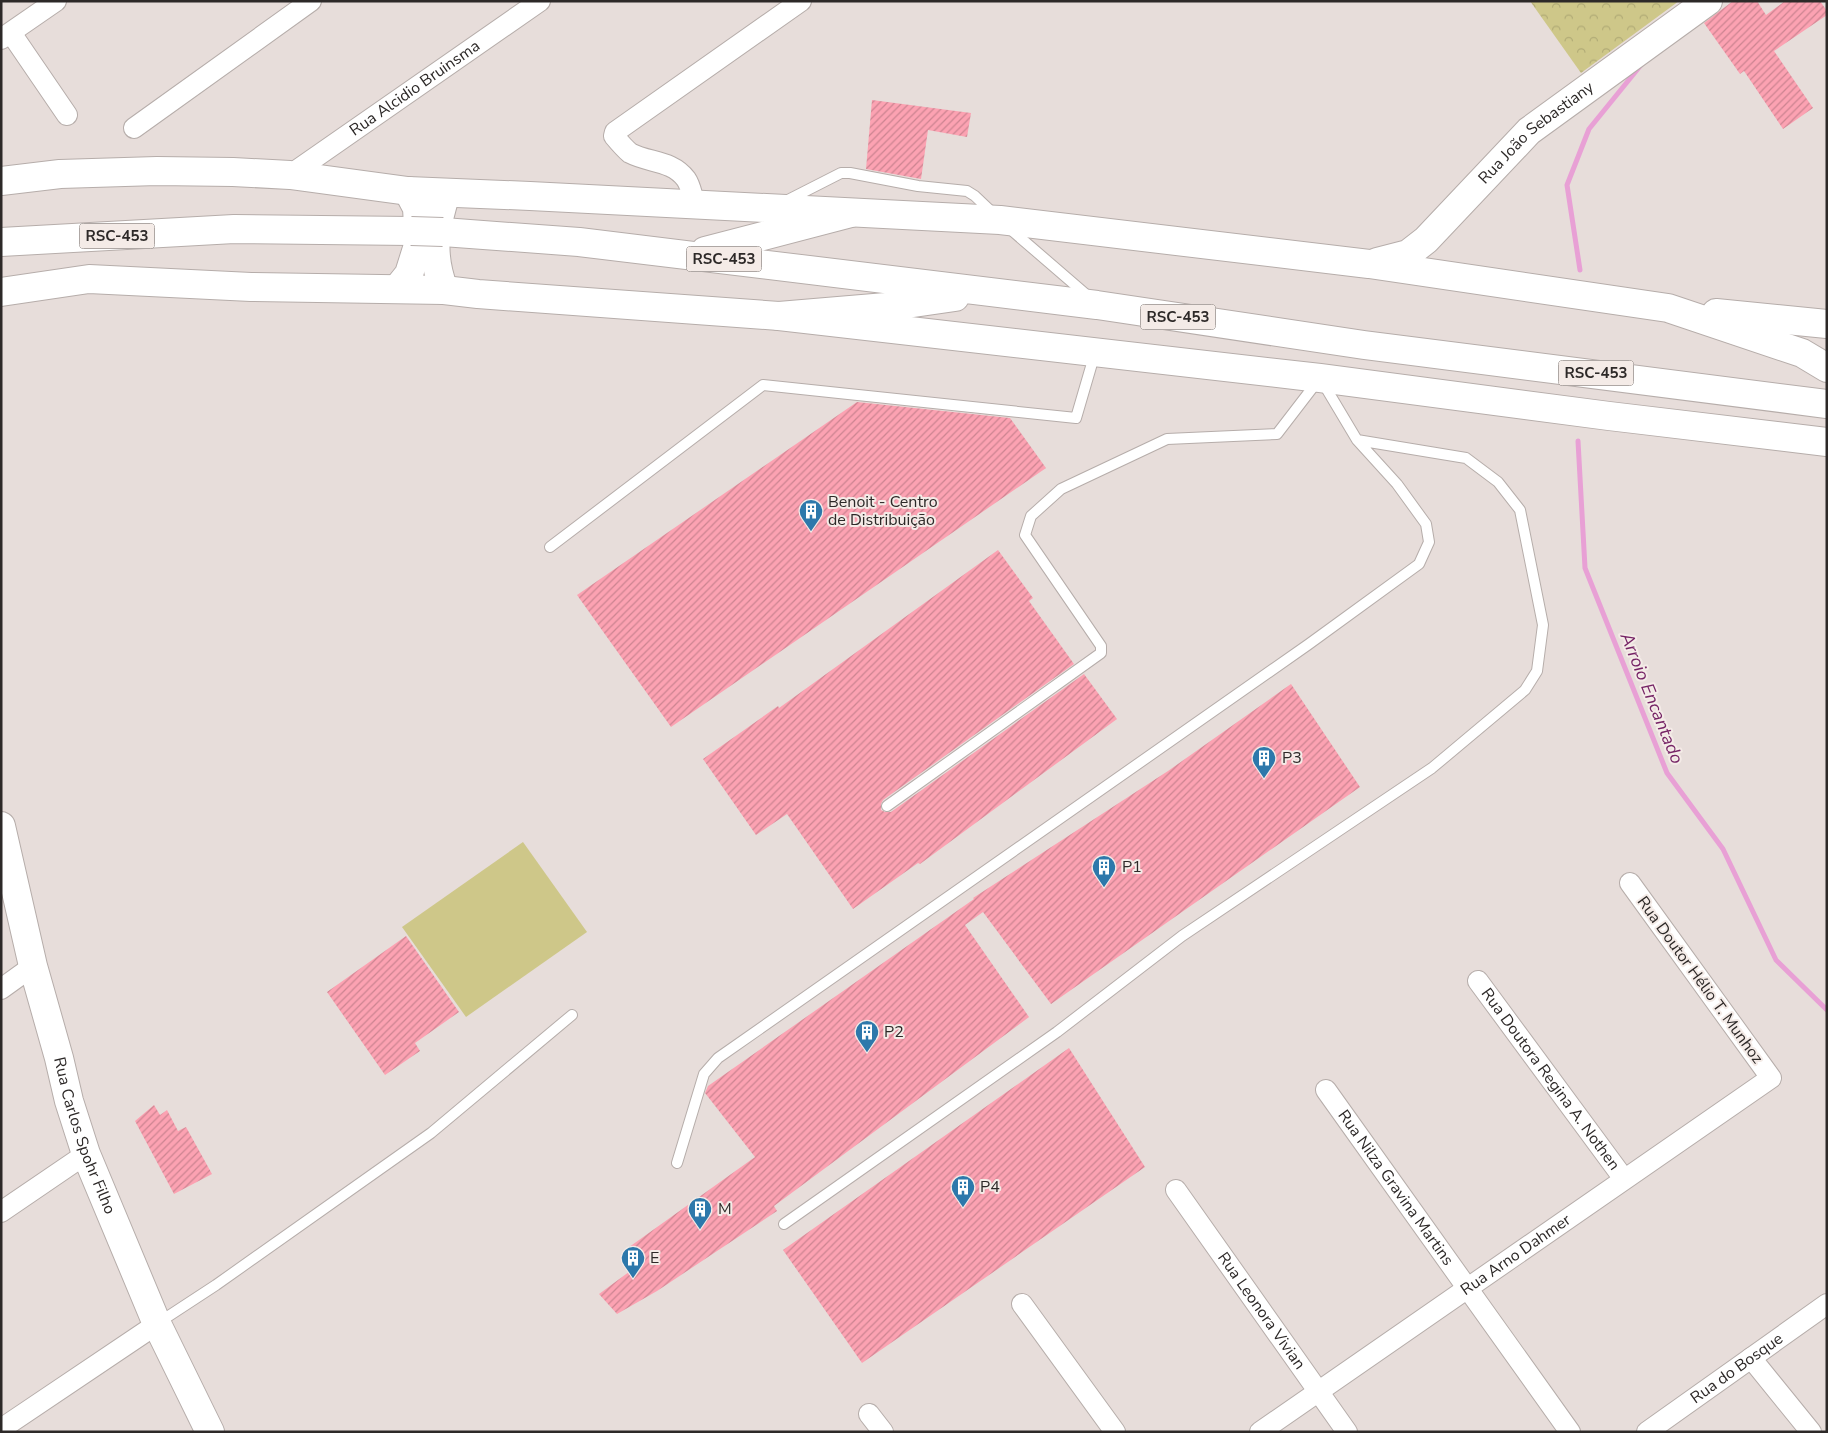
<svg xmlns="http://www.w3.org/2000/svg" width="1828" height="1433" font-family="'Nunito Sans',sans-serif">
<defs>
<pattern id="park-crowns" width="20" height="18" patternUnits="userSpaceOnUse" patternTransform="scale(1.25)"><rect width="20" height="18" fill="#cec789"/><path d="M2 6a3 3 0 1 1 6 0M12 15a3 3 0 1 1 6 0" fill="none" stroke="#b1ab76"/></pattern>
<pattern id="building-hatch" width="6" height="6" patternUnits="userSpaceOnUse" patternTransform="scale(1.25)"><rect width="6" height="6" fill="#fca2b2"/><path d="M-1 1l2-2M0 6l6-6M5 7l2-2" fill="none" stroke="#cc8491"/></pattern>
</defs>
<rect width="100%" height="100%" fill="#e7ddda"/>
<path fill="url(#park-crowns)" d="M1530,1H1679L1581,73Z"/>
<path fill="#cec789" d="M523,842L587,932L466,1017L402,927Z"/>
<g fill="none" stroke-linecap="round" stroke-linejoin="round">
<path stroke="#e8a0d5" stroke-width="5" d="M1580,270L1567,185L1589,129L1641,65
M1578,441L1585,568L1667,773L1723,849L1776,960L1827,1010"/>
</g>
<path fill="url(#building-hatch)" d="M1733,1H1757L1766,15L1785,1H1820L1827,11V15L1774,51L1813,108L1783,129L1744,71L1740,74L1704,23Z
M872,100L971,113L967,137L928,130L921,179L866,169Z
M857,402L1010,418L1046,468L671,727L577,595Z
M998,550L1033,598L1029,601L1074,664L883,800L881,804V810L885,812H891L1084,674L1117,719L920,864L918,863L853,909L787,814L756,835L703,759L778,706L779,708Z
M1291,684L1360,787L1051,1004L983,912L965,925L1029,1017L774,1206L777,1211L657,1291L617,1314L599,1294L637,1266L625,1250L755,1157L705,1093L708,1086L974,899L973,898L1168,771Z
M406,936L459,1012L415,1043L420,1051L385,1075L327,992Z
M1069,1048L1145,1167L862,1363L783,1250Z
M154,1105L160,1115L167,1110L178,1131L186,1127L212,1174L174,1194L135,1121Z"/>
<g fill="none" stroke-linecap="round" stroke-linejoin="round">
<g stroke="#b6adaa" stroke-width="12">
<path id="lane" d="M784,202L841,173H850L918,186L967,191L975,196L995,215
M1009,228L1089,297
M550,547L763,385L1076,418L1095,353
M677,1163L704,1074L718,1058L1309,644L1419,564L1429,542L1426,524L1397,484L1357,440L1320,378L1277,434L1167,439L1061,489L1031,516L1025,535L1101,646V653L887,806
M784,1224L1057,1032L1182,936L1432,768L1525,690L1537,671L1543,625L1520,510L1498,482L1466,458L1357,440
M158,1323L216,1285L431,1133L572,1015"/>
</g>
<g stroke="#b6adaa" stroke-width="22">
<g id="street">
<path d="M11,33L67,115"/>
<path d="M1,39L56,1"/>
<path d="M134,128L311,1"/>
<path id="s1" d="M290,175L540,1"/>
<path d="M695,204C692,196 691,186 686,179C672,160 649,163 630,153C624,148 619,142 614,136L615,132L801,1"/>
<path id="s2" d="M1478,981L1624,1179"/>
<path d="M1,989L33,966"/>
<path id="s3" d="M1326,1090L1570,1432"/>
<path id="s4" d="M1176,1190L1347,1432"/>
<path d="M1,1212L86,1154"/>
<path d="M1022,1304L1115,1432"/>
<path d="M1751,1358L1811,1432"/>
<path d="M869,1414L883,1432"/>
<path d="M1,1429L157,1324"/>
<path id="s5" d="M1260,1432L1771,1078L1630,883"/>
<path id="s6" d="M1647,1432L1827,1304"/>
</g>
</g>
<g stroke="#b6adaa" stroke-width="30">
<g id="secondary">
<path d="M1,181L60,174L157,171L233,172L290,175L408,191L530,196L1000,220L1369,264L1668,308L1802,353L1827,368"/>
<path id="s7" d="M1377,262L1408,254L1426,240L1529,131L1708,1"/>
<path d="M397,289L409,274L419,242L417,208L408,191"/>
<path d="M444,290C430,253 435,229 446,193"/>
<path d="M1,292L89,279L251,287L444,290L478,294L779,316L1320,378L1609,416L1827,442"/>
<path d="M1716,313L1827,324"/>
<path id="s8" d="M1,826L33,966L59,1058L69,1101L86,1154L157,1324L210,1432"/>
</g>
</g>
<g stroke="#b6adaa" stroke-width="30">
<path id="highway" d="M443,232L579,242L1097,305L1364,345L1827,404
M1,242L234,229L411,231
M705,251L851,213
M779,316L886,307L955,297"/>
</g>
<use href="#lane" stroke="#fff" stroke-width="10"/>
<use href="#street" stroke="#fff" stroke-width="20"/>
<use href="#secondary" stroke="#fff" stroke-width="28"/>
<use href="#highway" stroke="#fff" stroke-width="28"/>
<g stroke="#b6adaa" stroke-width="30" stroke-linecap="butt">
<path id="highway-bridge" d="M411,231L443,232"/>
</g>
<use href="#highway-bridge" stroke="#fff" stroke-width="28"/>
</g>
<defs>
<g id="building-pin" transform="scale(1.25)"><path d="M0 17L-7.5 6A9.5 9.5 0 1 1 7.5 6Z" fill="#2d78ab" stroke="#f4ebe7"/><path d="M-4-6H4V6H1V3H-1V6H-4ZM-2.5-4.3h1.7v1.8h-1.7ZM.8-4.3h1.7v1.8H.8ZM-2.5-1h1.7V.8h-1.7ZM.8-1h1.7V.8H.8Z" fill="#fff"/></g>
</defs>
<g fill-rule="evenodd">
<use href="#building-pin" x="811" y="511"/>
<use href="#building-pin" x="1264" y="758"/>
<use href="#building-pin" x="1104" y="867"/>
<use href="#building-pin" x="867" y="1032"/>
<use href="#building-pin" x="963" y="1187"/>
<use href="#building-pin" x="700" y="1209"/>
<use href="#building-pin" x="633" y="1258"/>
</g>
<g text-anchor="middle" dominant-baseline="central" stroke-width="4" stroke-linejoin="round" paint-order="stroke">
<g fill="#f4ebe7" stroke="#696361" stroke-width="1">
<rect x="79.5" y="223.5" width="75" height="25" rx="4"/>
<rect x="686.5" y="246.5" width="75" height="25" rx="4"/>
<rect x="1140.5" y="304.5" width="75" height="25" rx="4"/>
<rect x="1558.5" y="360.5" width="75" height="25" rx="4"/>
</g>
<g font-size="15" font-weight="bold" fill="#2d2928">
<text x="117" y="236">RSC-453</text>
<text x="724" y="259">RSC-453</text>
<text x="1178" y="317">RSC-453</text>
<text x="1596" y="373">RSC-453</text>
</g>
<g font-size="16" fill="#2d2928" stroke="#f4ebe7">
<text stroke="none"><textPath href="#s1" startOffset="152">Rua Alcidio Bruinsma</textPath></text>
<text stroke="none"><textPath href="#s7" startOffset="209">Rua João Sebastiany</textPath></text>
<text transform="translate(1700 980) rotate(54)">Rua Doutor Hélio T. Munhoz</text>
<text stroke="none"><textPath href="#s2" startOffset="122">Rua Doutora Regina A. Nothen</textPath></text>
<text stroke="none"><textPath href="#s8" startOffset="321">Rua Carlos Spohr Filho</textPath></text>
<text stroke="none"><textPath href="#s3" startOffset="120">Rua Nilza Gravina Martins</textPath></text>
<text stroke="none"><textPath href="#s5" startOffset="311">Rua Arno Dahmer</textPath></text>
<text stroke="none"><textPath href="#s4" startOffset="148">Rua Leonora Vivian</textPath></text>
<text stroke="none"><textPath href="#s6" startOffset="110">Rua do Bosque</textPath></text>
</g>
<g font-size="16" fill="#2d2928" stroke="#f4ebe7" text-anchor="start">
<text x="828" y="502">Benoit - Centro<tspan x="828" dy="18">de Distribuição</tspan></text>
<text x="1282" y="758">P3</text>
<text x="1122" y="867">P1</text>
<text x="884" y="1032">P2</text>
<text x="980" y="1187">P4</text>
<text x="718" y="1209">M</text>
<text x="650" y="1258">E</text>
</g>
<g font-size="18" font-style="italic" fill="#762466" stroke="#f4ebe7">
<text transform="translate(1652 698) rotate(68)">Arroio Encantado</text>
</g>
</g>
<rect width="1828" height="1433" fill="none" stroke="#2d2928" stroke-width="5"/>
</svg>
